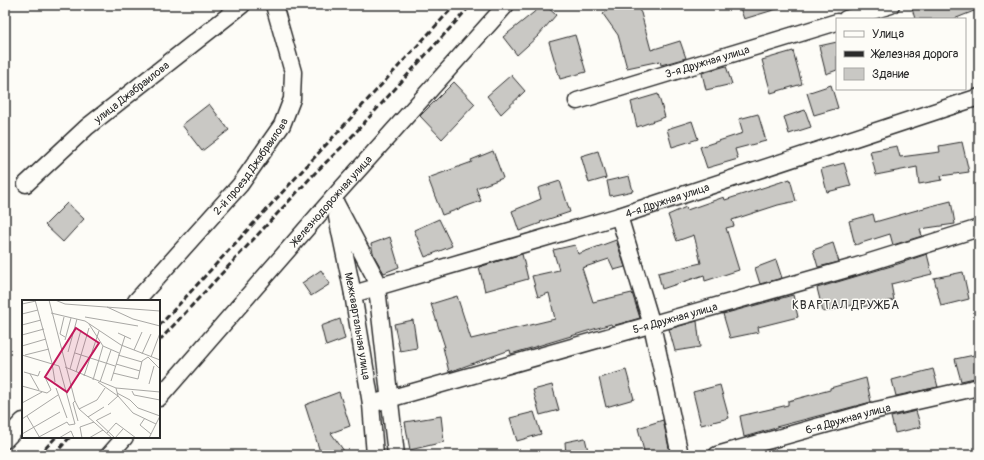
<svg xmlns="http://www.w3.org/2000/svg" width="984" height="460" font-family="Pangolin,sans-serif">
<rect width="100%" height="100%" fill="#fdfcf7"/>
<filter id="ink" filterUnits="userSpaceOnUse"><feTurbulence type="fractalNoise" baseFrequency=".025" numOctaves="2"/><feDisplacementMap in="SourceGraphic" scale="8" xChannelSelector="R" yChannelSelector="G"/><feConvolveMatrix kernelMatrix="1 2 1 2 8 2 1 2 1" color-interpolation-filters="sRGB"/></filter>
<g filter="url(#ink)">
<path fill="#c9c8c4" stroke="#2b2b2b" d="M543,5H545L556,15L538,36L517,55L503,37Z
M614,5H636L641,13L651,50L680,41L686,58L661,65L660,61L627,68L618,35L603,14Z
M739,5H780V8L744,19Z
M911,5H979V9L954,19H915Z
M575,35L586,72L560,79L549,42Z
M837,42V70L826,74L819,46Z
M793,51L802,84L771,93L762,60Z
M726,66L732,84L706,90L702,73Z
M511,75L525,91L501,114L487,96Z
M454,82L475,104L442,139L420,116Z
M831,85L838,108L814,115L807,93Z
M658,94L665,117L637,127L631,102Z
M209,104L229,130L202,151L182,125Z
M805,110L811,127L789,134L784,117Z
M758,114L766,141L735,149L738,159L707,168L700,147L743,133L739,119Z
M692,121L698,139L672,147L667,129Z
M962,142L969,172L941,176L942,180L919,184L917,167L876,175L870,151L897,146L900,157L940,152L939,146Z
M493,151L503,178L476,188L481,201L442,215L428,178L472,162L471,160Z
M598,151L606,178L589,183L581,156Z
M844,163L851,186L827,192L821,169Z
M629,176L633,191L610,196L607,181Z
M790,179L796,201L778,205L732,220L734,226L726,228L739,270L705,281L704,275L662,289L658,273L701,263L694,235L677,241L668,215L686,207L687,210L724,197L725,200Z
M560,181L570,212L540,222L541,223L519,231L512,211L541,199L538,188Z
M951,201L955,224L920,229L922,236L893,245L890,234L855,245L849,221L873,214L875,222L931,206Z
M67,203L84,219L63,242L45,225Z
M439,219L452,246L425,257L414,230Z
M390,237L399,267L384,273L374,256L371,244Z
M616,240L625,267L614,270L609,259L582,268L593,302L632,293L640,318L612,326L611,324L511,354L510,350L449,372L443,347H445L431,304L457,296L471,339L555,319L549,293L538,297L532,276L559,270L553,250L575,245L578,254Z
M833,243L839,262L818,267L813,250Z
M522,254L528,279L485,291L479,267Z
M927,254L932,274L891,284L894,300L862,307V303L823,312L817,288L898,264Z
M776,260L782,278L760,284L755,268Z
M321,270L330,284L311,296L302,283Z
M963,272L969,299L941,306L934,278Z
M793,295L798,317L758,327L759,332L730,338L723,314Z
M340,319L345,339L326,346L321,326Z
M413,320L417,348L400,351L394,324Z
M697,321L700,347L675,351L669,329Z
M979,354V377L961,381L955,359Z
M933,369L938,387L896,396L892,380Z
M626,370L634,399L606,407L599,378Z
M866,378L871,402L776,427V428L744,437L740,416L788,405V401L830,390V388Z
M552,385L559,410L540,415L533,390Z
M720,385L729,418L701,425L693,392Z
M339,392L350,426L331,433L347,455H321L305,405Z
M916,411L921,427L895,433L891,417Z
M534,412L541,434L517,441L510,418Z
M441,416L444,442L410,450L405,422Z
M663,420L670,453L663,455H645L638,428Z
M585,438L589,455H566L565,442Z
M766,451L767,455H752Z"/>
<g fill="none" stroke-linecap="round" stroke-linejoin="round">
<g stroke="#2b2b2b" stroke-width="19">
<g id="minor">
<path d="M846,19L891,5"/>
<path id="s1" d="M577,101L837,22"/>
<path id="s2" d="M26,184L87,127L242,5"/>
<path d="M333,198L376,279L396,455"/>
<path d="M619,216L652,325L680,455"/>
<path id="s3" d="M337,217L353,294L371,404L375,455"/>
<path id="s4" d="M353,294L619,216L979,97"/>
<path id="s5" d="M136,301L240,185L282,125L292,99L293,72L274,5"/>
<path id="s6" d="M159,398L333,198L506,5"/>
<path id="s7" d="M371,404L854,267L979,228"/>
<path d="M5,440L23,421"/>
<path d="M109,455L125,437"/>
<path id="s8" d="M717,455L877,410L979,387"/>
</g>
</g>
<use href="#minor" stroke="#fdfcf7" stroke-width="16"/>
<path stroke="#2b2b2b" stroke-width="3" stroke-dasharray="6 3" stroke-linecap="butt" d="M159,326L455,5
M159,341L315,173L345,144L471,5
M39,455L56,437
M54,455L70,437"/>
</g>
</g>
<g text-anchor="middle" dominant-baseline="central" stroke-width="3" stroke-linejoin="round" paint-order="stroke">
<g font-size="11" fill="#2b2b2b" stroke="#fdfcf7">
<text stroke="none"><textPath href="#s1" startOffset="136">3-я Дружная улица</textPath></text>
<text stroke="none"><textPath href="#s2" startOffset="140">улица Джабраилова</textPath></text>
<text stroke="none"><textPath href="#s5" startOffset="177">2-й проезд Джабраилова</textPath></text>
<text stroke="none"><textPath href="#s4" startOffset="328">4-я Дружная улица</textPath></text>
<text stroke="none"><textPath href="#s6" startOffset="262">Железнодорожная улица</textPath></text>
<text stroke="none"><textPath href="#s7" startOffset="316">5-я Дружная улица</textPath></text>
<text stroke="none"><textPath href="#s3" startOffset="111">Межквартальная улица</textPath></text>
<text stroke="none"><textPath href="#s8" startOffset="136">6-я Дружная улица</textPath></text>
</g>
<g font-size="12" letter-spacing="1" fill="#2b2b2b" stroke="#fdfcf7">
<text x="846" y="305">КВАРТАЛ ДРУЖБА</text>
</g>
</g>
<g transform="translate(22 300)">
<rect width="138" height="138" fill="#fdfcf7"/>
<path fill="none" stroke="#a9a8a5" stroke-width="1" d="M13,0L30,63L33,82M27,0L53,101L57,109L90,138M33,0L43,4L138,11M0,4L14,1M85,7L111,19L138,26M29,13L63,21L99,45L138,60M0,14L16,10M42,17L38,34L43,37M63,17L116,26M67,24L81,46L97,53M0,25L19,20M96,33L109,39M0,35L22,29M43,40L49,18M0,46L24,39M112,50L120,32M46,52L55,19M53,53L93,66M120,54L129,34M0,55L37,66L53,124L47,125L45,122L15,138M3,55L27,49M96,55L120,62M129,57L138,33M94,64L118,71M43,67L94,88L138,92M48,69L59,30M2,72L16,76L18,71M54,72L67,28M91,73L116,79L120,61L126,57L138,69M8,74L17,90M62,76L77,31M23,77L29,90L25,93M71,80L81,46M89,81L103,36M76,82L96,96L111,113L134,124M78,82L89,50M127,84L132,66M0,86L25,93M34,88L45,118M110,91L112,95L138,100M95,93L108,100L116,108L138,116L127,138M53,101L51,103L56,121M0,103L20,92M86,105L96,96L94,88M57,109L75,100L83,88M5,116L18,138M66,117L82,107M123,118L118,125L129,134M0,119L36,95M74,120L93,138M75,120L89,113M85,133L94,123L114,138M0,134L38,112M37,138L49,131L52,138M60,138L58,127L72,122M67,138L81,130M93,138L101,129"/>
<path fill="#c2185b" fill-opacity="0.15" stroke="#c2185b" stroke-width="2" d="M54,28L77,43L45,92L23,77Z"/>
<rect width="138" height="138" fill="none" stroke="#2b2b2b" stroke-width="2"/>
</g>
<rect width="984" height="460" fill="none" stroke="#fdfcf7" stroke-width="20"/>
<rect x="10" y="10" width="964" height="440" fill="none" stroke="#2b2b2b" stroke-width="1.5" filter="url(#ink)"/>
<rect x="836" y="18" width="130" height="72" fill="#fdfcf7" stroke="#a9a8a5"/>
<rect x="844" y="31" width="20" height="6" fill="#fdfcf7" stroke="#a9a8a5"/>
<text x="872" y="38" font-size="12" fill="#2b2b2b">Улица</text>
<rect x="844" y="51" width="20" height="6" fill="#2b2b2b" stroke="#a9a8a5"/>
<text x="872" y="58" font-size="12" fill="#2b2b2b">Железная дорога</text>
<rect x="844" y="68" width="20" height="12" fill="#c9c8c4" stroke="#a9a8a5"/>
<text x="872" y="78" font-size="12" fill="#2b2b2b">Здание</text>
</svg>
